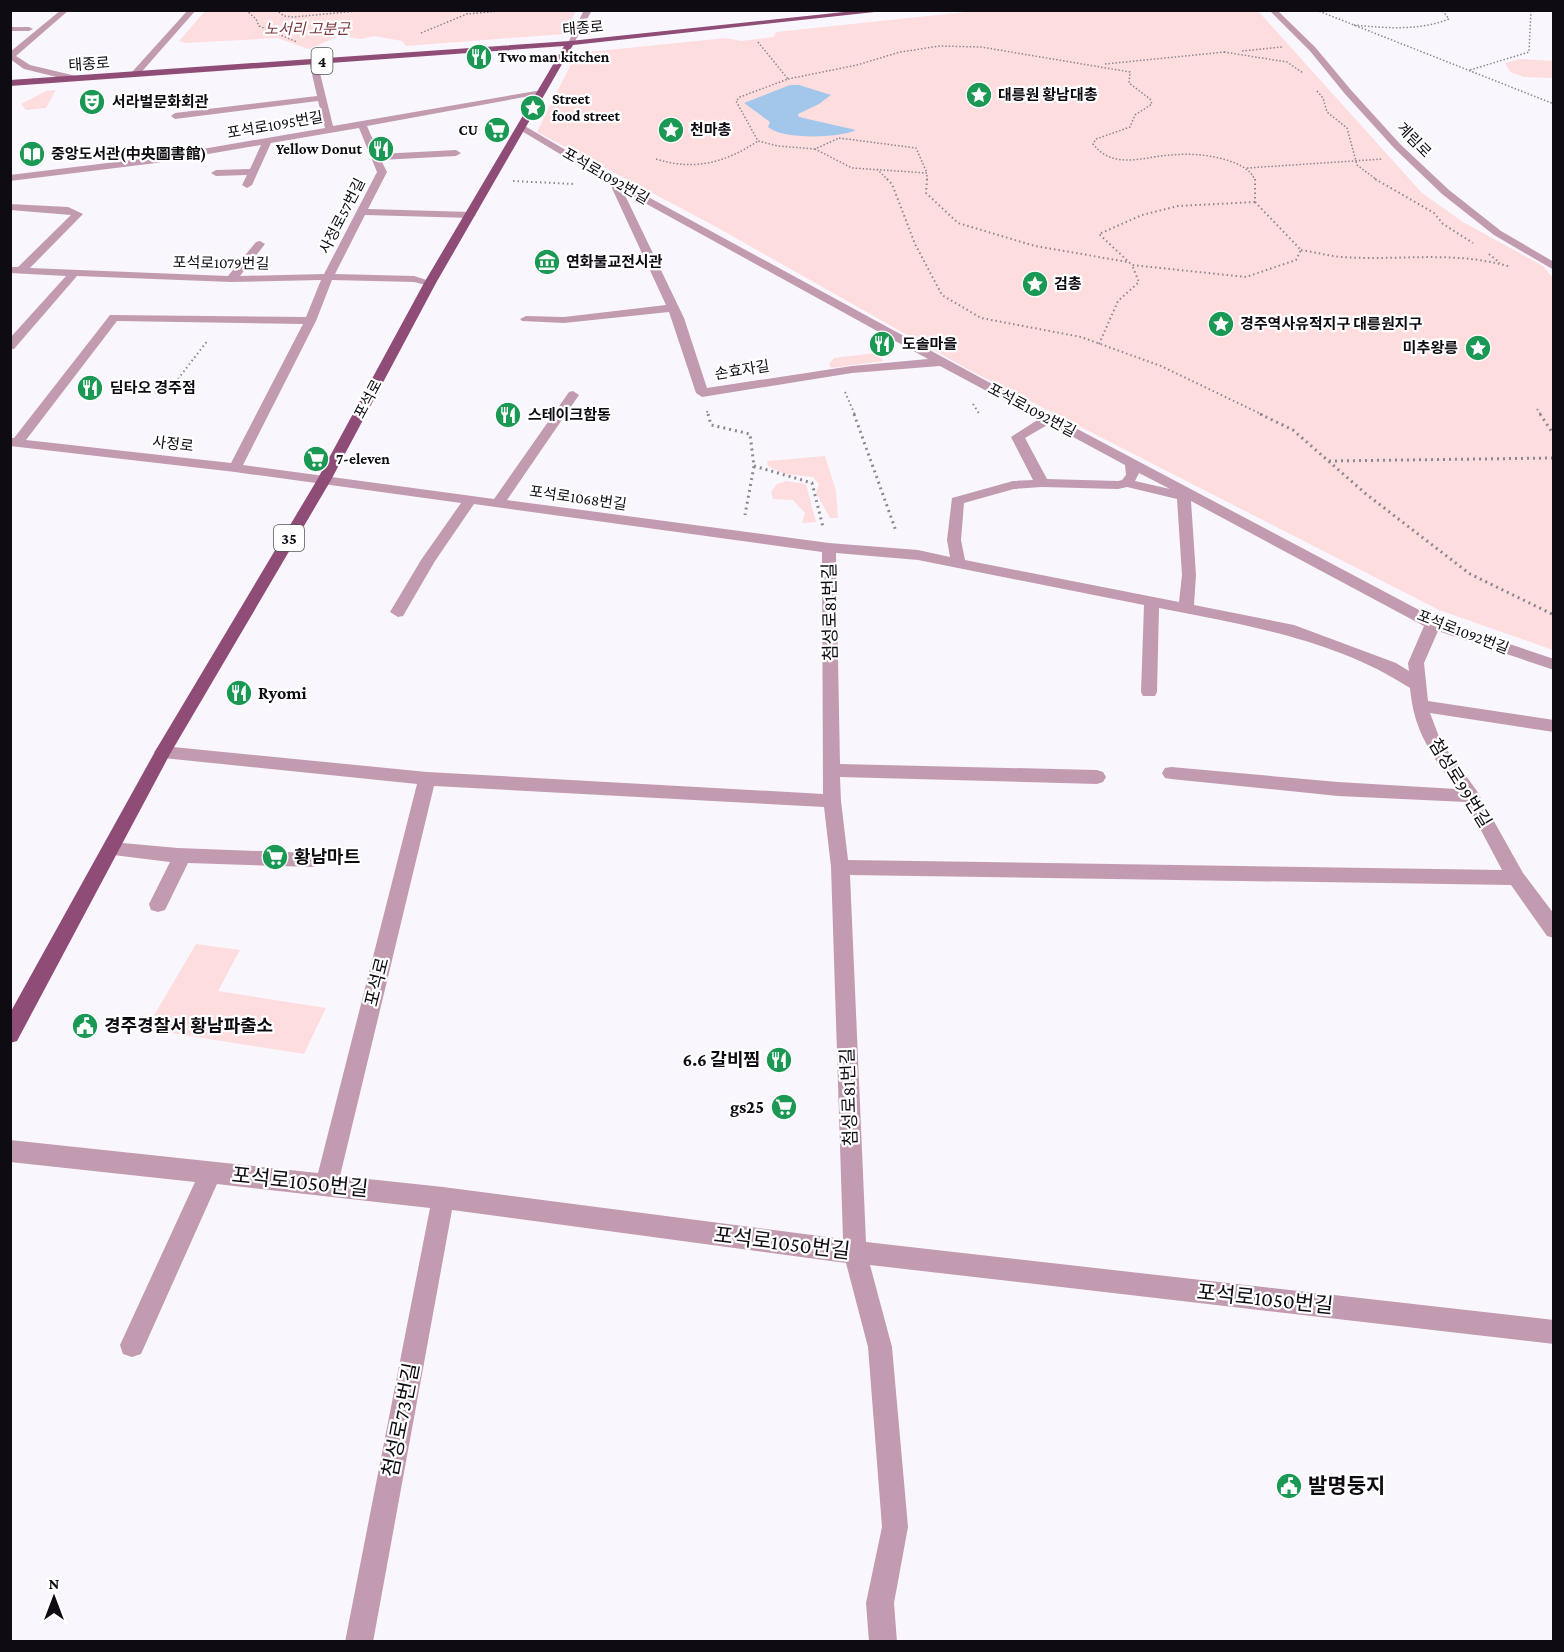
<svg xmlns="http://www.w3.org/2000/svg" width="1564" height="1652" font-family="'Crimson Pro','Noto Sans KR',serif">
<rect width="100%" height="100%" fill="#faf6fe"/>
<path fill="#fedddf" d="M206,10H576V11L564,34L406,46L402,41L374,36L361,39L339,36L309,49L277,38L185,43L179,41Z
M975,11H1258L1422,193L1463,222L1543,266L1553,278V650L1439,610L969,370L711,224L537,132L574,58L588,52L726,38L741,41L774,37L776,32Z
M1521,59L1553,61V78L1524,77L1510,72L1505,63Z
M56,90L46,108L26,110L21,104L46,91Z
M875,353L884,361L831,368L829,364L834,358Z
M825,456L836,491L838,518H830L816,493L819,484L813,477L785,474L768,466L767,461Z
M786,481L806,484L816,522L802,523L805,513L793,500L773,499L771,492L777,484Z
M196,944L240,950L218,991L326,1008L304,1054L146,1029Z"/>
<path fill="#a3c7eb" d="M790,85H799L831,95L819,104L798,114L799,117L856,130C839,138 783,140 768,127L770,122L744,103Z"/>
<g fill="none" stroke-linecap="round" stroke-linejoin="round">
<path stroke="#8c8890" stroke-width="1.5" stroke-dasharray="1.5 2" stroke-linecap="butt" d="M246,10L256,19L259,26L297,42
M276,10L284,16L294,17L367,10
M469,10L467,14L510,10
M1316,10L1554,104
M1354,25C1386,28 1419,31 1449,19L1442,10
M421,33L467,14
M758,42L788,79L740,97L736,101L758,141L778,146L815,149
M1242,51L1282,47
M1224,52L1287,62L1303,73
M1105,64L1225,52
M1470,70L1529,52L1531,10
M788,79L857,65L900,52L940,46L981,47L1130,72L1129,83L1150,99L1152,104L1135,115L1130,127L1096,139L1093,144C1113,170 1143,157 1170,155C1192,153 1215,155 1235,163C1244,167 1251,171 1255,180
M1317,91L1323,98L1327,112L1347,128L1357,165L1377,180
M839,138L916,148L927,173L852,168L815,149Z
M656,159C694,171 725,163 758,141
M1247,168L1383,159
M877,169L888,180
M927,180V173"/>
<path stroke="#8c8890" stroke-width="2" stroke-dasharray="1.5 3" stroke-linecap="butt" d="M887,179L892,184L915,244L942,295L981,318L1081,337L1161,366L1263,415
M927,179L926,193L958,223L1035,246L1128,262
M1255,179V202
M1375,179L1434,213L1443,224L1473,243
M513,181L574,184
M1255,202L1301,250L1296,260L1246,277L1132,265L1099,234L1142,215L1178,206Z
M1301,250C1315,252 1328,256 1342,257C1399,261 1455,250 1511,267
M1489,254L1500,263
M1099,344L1118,301L1139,282L1132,265
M178,379L208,340
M845,392L855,415
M973,404L980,415
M1537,409L1541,415
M707,411L708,415"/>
<path stroke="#8c8890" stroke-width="3" stroke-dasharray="2 4" stroke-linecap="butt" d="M708,414L711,425L750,434L754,466L745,515
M854,414L896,531
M1260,414L1293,430L1366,494L1470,574L1554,615
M1540,414L1554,435
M1329,461L1554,458
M754,466L812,483L823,527"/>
<path fill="#c29bb1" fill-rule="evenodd" d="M61,10H69L16,56L30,65L76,76L77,78L73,81L24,69L10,59V52Z
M188,10H196L138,76H132V72Z
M584,10H592L573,45H567Z
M1269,10H1277L1315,47L1351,90L1400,144L1449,190L1501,231L1554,262V270L1494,235L1442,194L1394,148L1345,94L1310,51Z
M10,27H29L33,29L29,31H10Z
M313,59L317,61L333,126L542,90L546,93L367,126L379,154L456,150L461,153L456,156L381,160L387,172L368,209L471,212L476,215L471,218L365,215L335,274L414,276L436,283L430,286L414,282L332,280L316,321L243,465L494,499L569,392L573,391L579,395L507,500L829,543L918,550L950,557L947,540L952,498L1013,481L1033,480L1011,437L1039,419L940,366L852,373L702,397L696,393L669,312L564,323L522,321L520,319L526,316L564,317L666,305L610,184L520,130L518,128L523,125L617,180L981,378L1438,620L1554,659V670L1438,631L1424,663L1428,701L1554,720V732L1430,713L1441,742L1477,791L1523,873L1554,914V938L1547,936L1511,885L850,875L866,1242L1554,1320V1344L870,1265L892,1347L908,1527L894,1603L897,1642H869L866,1603L882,1527L868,1347L846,1263L452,1210L373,1642H345L430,1208L217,1184L141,1354L132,1357L123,1354L120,1345L195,1182L10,1162V1140L318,1173L417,784L163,758L157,756L154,752L157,748L163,746L427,772L823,794L822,552L474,504L435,561L403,616L398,617L390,612L421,560L461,503L235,472L10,446V438H14L110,315L306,317L321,280L231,282L77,276L14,349H10V338L66,276L10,273V267H18L71,215L10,210V204L68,207L83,214L30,268L228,276L256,242L260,241L265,244L240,276L324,274L377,172L359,128L271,143L252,185L247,188L242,185L247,175L216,176L211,173L216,170L250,169L261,145L156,163L10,181V175L156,157L325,128L318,101L175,119L171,116L175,113L317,96L309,61ZM623,191L928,359L852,366L707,388L684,318ZM117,321L303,324L231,463L26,440ZM1049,424L1125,465L1126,475L1122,480L1118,481L1047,479L1025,438ZM1139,473L1170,489L1135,481ZM1042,487L1118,489L1127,487L1177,499L1182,575L1179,602L965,560L961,540L964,503L1014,489ZM1191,501L1424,626L1408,663L1409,671L1396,663L1294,625L1194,605L1196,575ZM836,553L918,560L1144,605L1141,692L1143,696H1155L1157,692L1159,608C1245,625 1335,639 1410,688C1414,732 1431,753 1456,789L1338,782L1171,767L1165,768L1162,773L1165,778L1171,779L1338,796L1466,802L1502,870L848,860L841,801L840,777L1097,784L1103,782L1106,777L1103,772L1097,770L840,764ZM434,786L824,807L831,867L843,1239L443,1187L340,1176Z
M111,842L178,848L312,853L319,855L321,860L319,865L312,867L188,863L165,910L158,912L151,910L149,904L170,862L105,854L102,849L105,844Z"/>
<path fill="#8f4c76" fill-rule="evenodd" d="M863,10H893L573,45L436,283L331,480L170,754L17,1041L10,1043V1013L157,748L317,480L424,283L564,46L10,86V80L570,41Z"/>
</g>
<defs>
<g id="restaurant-disc" transform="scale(1.35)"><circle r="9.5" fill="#1c9855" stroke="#fff"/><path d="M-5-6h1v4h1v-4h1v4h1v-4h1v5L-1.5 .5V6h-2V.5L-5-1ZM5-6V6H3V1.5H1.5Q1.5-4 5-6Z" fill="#fff"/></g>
<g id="sight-disc" transform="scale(1.35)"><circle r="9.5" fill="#1c9855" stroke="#fff"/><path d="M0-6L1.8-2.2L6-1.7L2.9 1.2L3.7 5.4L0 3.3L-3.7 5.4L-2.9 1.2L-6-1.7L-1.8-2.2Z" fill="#fff"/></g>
<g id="theatre-disc" transform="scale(1.35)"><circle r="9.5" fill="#1c9855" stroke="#fff"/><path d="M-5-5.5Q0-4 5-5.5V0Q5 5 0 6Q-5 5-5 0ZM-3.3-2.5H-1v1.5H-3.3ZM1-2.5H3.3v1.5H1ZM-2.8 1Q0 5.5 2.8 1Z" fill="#fff"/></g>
<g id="supermarket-disc" transform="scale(1.35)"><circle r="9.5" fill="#1c9855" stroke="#fff"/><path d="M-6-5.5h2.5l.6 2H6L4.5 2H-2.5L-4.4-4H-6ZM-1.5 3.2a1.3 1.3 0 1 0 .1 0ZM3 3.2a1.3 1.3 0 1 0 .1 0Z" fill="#fff"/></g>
<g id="library-disc" transform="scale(1.35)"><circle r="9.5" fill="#1c9855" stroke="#fff"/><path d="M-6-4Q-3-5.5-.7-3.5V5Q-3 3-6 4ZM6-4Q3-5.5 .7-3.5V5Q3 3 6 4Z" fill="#fff"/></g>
<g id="museum-disc" transform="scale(1.35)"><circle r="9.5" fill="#1c9855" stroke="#fff"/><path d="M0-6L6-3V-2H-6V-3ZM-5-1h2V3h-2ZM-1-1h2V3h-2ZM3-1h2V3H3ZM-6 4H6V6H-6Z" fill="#fff"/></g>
<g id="civic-disc" transform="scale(1.35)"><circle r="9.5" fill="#1c9855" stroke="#fff"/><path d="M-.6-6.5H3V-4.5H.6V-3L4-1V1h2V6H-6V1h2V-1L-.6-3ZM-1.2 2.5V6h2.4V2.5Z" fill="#fff"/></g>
</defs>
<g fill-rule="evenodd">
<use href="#restaurant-disc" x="479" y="57"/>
<use href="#sight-disc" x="979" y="95"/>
<use href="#theatre-disc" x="92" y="102"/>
<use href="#sight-disc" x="533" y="108"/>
<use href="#supermarket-disc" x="497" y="130"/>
<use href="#sight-disc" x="671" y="130"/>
<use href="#restaurant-disc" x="381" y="149"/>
<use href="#library-disc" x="32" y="154"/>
<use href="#museum-disc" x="547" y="262"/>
<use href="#sight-disc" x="1035" y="284"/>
<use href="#sight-disc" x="1221" y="324"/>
<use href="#restaurant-disc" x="882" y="344"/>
<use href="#sight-disc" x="1478" y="348"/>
<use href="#restaurant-disc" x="90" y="388"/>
<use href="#restaurant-disc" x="508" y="415"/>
<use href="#supermarket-disc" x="316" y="459"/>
<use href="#restaurant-disc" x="239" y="693"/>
<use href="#supermarket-disc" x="275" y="857"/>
<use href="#civic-disc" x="85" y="1026"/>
<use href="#restaurant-disc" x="779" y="1060"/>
<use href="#supermarket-disc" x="784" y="1107"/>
<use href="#civic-disc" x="1289" y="1486"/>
</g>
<g text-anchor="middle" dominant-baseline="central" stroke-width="4.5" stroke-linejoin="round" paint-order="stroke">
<g font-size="15" fill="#0f0b12" stroke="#fff">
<text transform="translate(583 28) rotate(-5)">태종로</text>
<text transform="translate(89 64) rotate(-4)">태종로</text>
<text transform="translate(275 125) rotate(-10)">포석로1095번길</text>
<text transform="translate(1414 140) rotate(46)">계림로</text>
<text transform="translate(606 176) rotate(30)">포석로1092번길</text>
<text transform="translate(342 216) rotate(-63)">사정로57번길</text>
<text transform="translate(221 263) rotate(1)">포석로1079번길</text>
<text transform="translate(742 370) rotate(-9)">손효자길</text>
<text transform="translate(368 399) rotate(-62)">포석로</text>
<text transform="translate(1032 410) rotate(28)">포석로1092번길</text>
<text transform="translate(173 444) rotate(7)">사정로</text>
<text transform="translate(578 498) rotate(8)">포석로1068번길</text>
<text transform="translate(1463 632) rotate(21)">포석로1092번길</text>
</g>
<g font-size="15" font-style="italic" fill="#7a373f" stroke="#fff">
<text x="307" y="29">노서리 고분군</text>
</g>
<g font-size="15" font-weight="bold" fill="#0f0b12" stroke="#fff" text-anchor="start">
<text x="498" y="57">Two man kitchen</text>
<text x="998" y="95">대릉원 황남대총</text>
<text x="552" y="99">Street<tspan x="552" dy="17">food street</tspan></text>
<text x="112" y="102">서라벌문화회관</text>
<text x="478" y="130" text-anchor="end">CU</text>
<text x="690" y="130">천마총</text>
<text x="362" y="149" text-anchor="end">Yellow Donut</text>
<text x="51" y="154">중앙도서관(中央圖書館)</text>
<text x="566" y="262">연화불교전시관</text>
<text x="1054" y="284">검총</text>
<text x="1240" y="324">경주역사유적지구 대릉원지구</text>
<text x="902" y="344">도솔마을</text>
<text x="1458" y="348" text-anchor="end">미추왕릉</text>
<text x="110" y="388">딤타오 경주점</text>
<text x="528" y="415">스테이크함동</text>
<text x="336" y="459">7-eleven</text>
</g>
<g fill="#fff" stroke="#575459" stroke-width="1.5">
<rect x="311.5" y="48" width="21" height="26" rx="4.5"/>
<rect x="274" y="525" width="30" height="26" rx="4.5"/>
</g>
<g font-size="16" font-weight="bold" fill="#0f0b12">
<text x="322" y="61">4</text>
<text x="289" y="538">35</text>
</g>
<g font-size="18" fill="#0f0b12" stroke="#fff">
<text transform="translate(830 612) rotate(-91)">첨성로81번길</text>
<text transform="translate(1460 783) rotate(58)">첨성로99번길</text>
<text transform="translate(377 982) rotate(-76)">포석로</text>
<text transform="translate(849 1097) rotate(-92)">첨성로81번길</text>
</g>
<g font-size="18" font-weight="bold" fill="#0f0b12" stroke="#fff" text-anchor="start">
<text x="258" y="693">Ryomi</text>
<text x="294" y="857">황남마트</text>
<text x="104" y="1026">경주경찰서 황남파출소</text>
<text x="760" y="1060" text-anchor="end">6.6 갈비찜</text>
<text x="764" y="1107" text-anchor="end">gs25</text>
</g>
<g font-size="21" fill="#0f0b12" stroke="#fff">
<text transform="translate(300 1182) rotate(6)">포석로1050번길</text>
<text transform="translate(782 1243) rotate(7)">포석로1050번길</text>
<text transform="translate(1265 1299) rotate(6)">포석로1050번길</text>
<text transform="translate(401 1420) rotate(-79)">첨성로73번길</text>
</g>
<g font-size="21" font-weight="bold" fill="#0f0b12" stroke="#fff" text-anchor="start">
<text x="1308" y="1486">발명둥지</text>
</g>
</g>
<rect width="1564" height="1652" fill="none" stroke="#0f0b12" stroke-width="24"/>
<g transform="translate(54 1598)" stroke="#ffffff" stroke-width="4.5" paint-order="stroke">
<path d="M0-4.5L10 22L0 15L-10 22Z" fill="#0f0b12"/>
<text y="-9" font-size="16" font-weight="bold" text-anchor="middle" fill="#0f0b12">N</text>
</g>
</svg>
